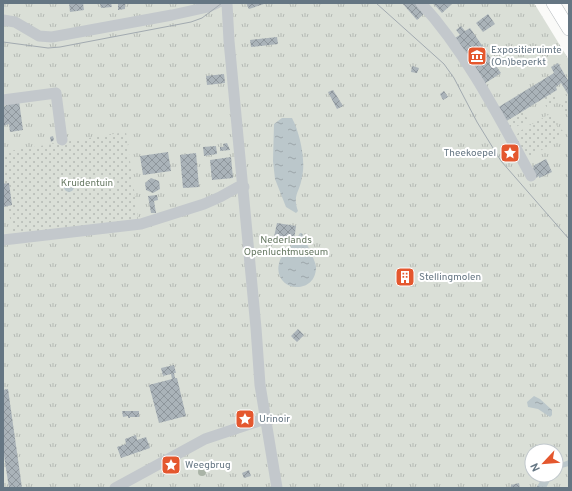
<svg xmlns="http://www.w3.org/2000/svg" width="572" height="491" font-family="Overpass,sans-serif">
<defs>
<pattern id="park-tufts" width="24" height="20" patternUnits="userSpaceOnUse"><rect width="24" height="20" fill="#dadfd7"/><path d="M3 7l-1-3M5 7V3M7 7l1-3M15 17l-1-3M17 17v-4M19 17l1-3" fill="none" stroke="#b4b9b4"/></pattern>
<pattern id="garden-dots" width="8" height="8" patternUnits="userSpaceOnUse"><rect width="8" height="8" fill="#dadfd7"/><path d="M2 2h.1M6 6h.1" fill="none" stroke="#b4b9b4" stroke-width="1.8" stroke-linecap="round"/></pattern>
<pattern id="water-ripples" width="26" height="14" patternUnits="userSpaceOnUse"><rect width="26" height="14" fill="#bbc7cb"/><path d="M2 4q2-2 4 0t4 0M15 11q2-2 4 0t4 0" fill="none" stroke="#9ca6aa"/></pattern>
<pattern id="building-cross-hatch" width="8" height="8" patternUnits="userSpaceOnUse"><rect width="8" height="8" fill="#aab3b9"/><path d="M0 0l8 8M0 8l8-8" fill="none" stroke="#8e969c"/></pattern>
</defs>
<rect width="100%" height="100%" fill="#fafaf8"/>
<path fill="url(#park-tufts)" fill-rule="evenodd" d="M3,3H534L569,60V488H3ZM532,451H556V475H532Z"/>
<path fill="url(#garden-dots)" d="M555,91L556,93L554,104L547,108L542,99Z
M568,95L569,113H566C559,108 561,99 568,95Z
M523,111L528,120L516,127L511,128L505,122Z
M548,115L554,116L556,125L563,131C562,142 543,149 534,154L531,156L524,155L515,137L520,131Z
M126,132L138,218V222L13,237L8,206L13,205L9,183H5L3,169V152Z"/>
<path fill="url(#water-ripples)" d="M282,118H292C300,133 306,161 302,177C300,192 292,195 298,211L296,213L286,207L275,179L273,161L274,124Z
M64 187a5 5 0 1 1 10 0a5 5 0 1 1-10 0Z
M300,233H302C305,241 315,259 316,267C316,298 269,291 280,260C283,253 289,248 294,243C296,240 298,236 300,233Z
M534,396L540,399L552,410V415L550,417L538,409L528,407L527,402Z
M569,460V466L558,469L556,472V465Z
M544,475H553L546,488H536Z"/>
<path fill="url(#building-cross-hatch)" d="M69,3H83L84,10L70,12Z
M100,3H111L112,7L101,8Z
M118,3H125V9L118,10Z
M246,3H267L249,9Z
M402,3H417L426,12L417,20Z
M433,3H453L442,13Z
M488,14L495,24L483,32L476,23Z
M461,26L465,31L470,28L501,73L484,84L453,39L460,35L456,30Z
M277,37L278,44L251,47L250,40Z
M558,63L569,82V96L561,83L556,87L557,90L505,122L497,108L554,73L551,67Z
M412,66L419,68L417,73L411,72Z
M224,74L225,83L207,85L206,76Z
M333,90L343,106L337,109L328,92Z
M444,91L448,97L443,100L440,94Z
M19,101L23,130L10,132L9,124L3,126V107L6,106V103Z
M53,136L54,140L51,142L50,137Z
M227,143L230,150L220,151V147H224L223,144Z
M216,146L217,154L204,156L203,147Z
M506 153a4 4 0 1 1 8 0a4 4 0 1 1-8 0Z
M168,152L171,171L143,175L140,156Z
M196,153L199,187L183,188L180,155Z
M231,157L233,178L212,180L210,160Z
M546,159L552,172L539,178V176L536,178L531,169L534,167L533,166Z
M151,178L159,181L160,189L153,193L146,190L145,183Z
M9,183L12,205L3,207V184Z
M157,195L158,200L154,201L156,213H151L148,196Z
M277,223L296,226L294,240L274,237Z
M396 277a9 9 0 1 1 18 0a9 9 0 1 1-18 0Z
M298,329L304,335L297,342L291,336Z
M174,365L176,373H174L175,378H177L186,416L159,423L149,385L172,379L171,374L163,376L161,368Z
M8,389L22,488H9L3,449V390Z
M122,411H139V417H130V418H128V416L123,417Z
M136,435L137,440L146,437L150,448L121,458L117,447L126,444L125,439Z
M176,466L178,469L173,472L171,469Z
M249,470L251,476L244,478L242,473Z
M519,483L520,488H511V485Z"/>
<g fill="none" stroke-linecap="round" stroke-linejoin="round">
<g stroke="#b5babe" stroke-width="14">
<path id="major" d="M553,3L569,29"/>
</g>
<path stroke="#c3c8cc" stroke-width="11" d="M227,3L229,41L256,328L260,385L277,488
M421,3C466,52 499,117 531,176
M3,20L15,22L39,36L52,37L172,15L208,7L217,3
M3,100L56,93L62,140
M3,240L141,224L204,204L220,197L238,187H244
M115,488L205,439L265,419"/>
<use href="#major" stroke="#fff" stroke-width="13"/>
<path stroke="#a2aab0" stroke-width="1" d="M376,3L444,64L454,78L477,122L501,161L569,239
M3,42L48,48L60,47L191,22L202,18L222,3"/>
</g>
<circle fill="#aab4a7" cx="202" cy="472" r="4"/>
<defs>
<g id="museum-square" transform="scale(1)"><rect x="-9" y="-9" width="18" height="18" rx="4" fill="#e4572e" stroke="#fff"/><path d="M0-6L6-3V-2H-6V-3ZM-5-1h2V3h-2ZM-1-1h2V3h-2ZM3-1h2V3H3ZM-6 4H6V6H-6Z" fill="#fff"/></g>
<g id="sight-square" transform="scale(1)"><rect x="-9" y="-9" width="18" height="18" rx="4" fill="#e4572e" stroke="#fff"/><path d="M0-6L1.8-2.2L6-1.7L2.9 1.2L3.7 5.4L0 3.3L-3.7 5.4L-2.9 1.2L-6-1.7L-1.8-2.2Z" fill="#fff"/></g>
<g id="building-square" transform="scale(1)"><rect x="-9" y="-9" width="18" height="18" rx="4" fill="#e4572e" stroke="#fff"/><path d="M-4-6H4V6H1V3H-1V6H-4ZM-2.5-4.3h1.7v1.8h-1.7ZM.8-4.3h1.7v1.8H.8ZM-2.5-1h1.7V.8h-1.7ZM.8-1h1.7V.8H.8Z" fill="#fff"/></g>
</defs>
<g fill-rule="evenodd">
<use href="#museum-square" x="477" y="56"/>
<use href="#sight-square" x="510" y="153"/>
<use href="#building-square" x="405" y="277"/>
<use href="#sight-square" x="245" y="419"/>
<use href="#sight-square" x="171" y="465"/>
</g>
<g text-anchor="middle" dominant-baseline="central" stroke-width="4" stroke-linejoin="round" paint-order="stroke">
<g font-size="10" fill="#657683" stroke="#fff" text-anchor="start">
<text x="491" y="50">Expositieruimte<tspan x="491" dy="12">(On)beperkt</tspan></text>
<text x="496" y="153" text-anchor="end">Theekoepel</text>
<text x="419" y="277">Stellingmolen</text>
<text x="259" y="419">Urinoir</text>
<text x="185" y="465">Weegbrug</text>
</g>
<g font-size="10" fill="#687a64" stroke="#fff">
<text x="87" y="183">Kruidentuin</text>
<text x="286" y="240">Nederlands<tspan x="286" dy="12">Openluchtmuseum</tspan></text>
</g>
</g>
<rect width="572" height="491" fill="none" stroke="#657683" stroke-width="8"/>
<g transform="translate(544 463) rotate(244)"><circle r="19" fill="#ffffff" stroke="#c1c8cd"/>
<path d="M0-3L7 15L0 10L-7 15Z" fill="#e4572e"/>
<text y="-6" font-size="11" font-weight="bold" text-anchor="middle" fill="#657683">N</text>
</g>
</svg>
